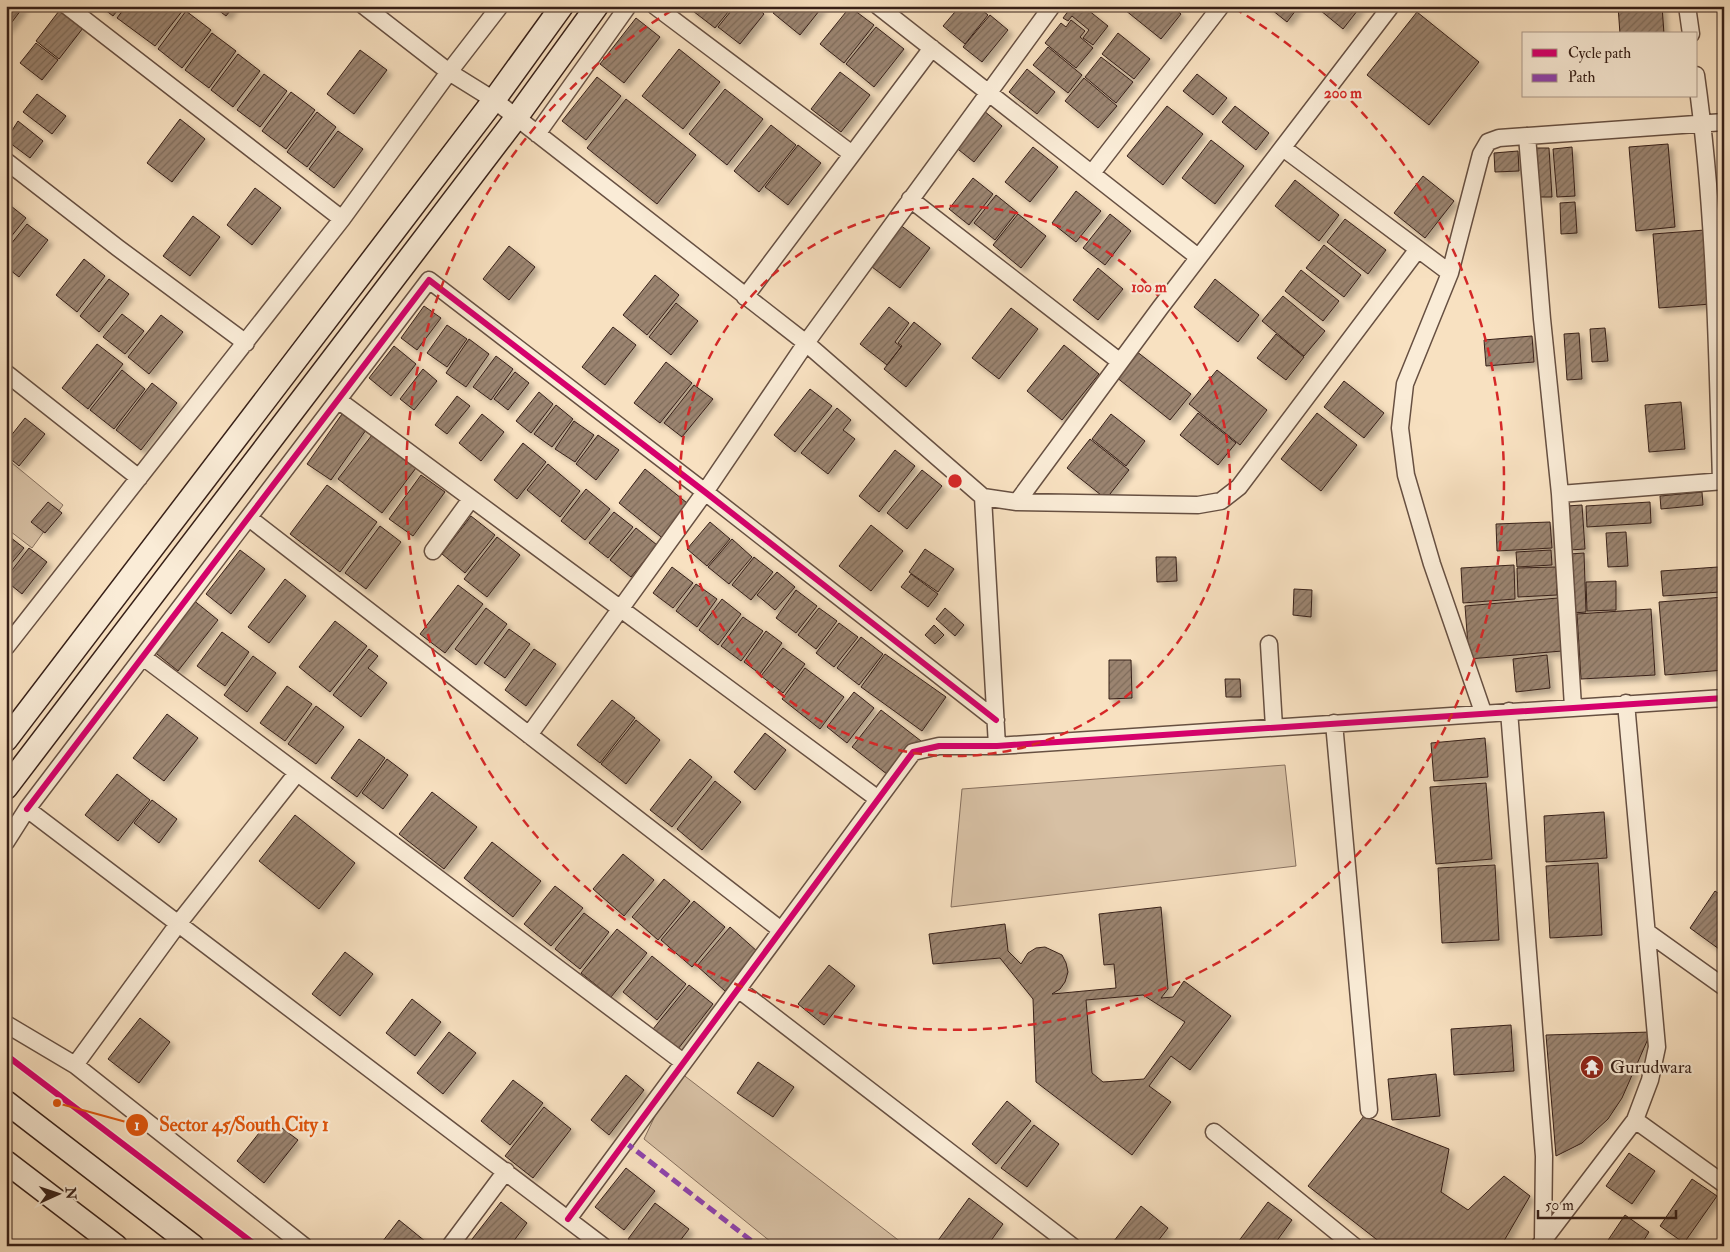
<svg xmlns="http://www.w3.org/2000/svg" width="1730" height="1252" font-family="'IM FELL Double Pica',serif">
<defs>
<pattern id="building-hatch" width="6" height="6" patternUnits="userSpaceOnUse" patternTransform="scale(1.25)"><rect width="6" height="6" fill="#9b8470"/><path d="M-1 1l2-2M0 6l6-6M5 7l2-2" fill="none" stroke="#7f6c5b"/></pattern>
<filter id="shadow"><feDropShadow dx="4.5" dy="4.5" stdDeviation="2.5" flood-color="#0004"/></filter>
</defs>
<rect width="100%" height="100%" fill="#f8e1c1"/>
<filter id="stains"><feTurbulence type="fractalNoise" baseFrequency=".004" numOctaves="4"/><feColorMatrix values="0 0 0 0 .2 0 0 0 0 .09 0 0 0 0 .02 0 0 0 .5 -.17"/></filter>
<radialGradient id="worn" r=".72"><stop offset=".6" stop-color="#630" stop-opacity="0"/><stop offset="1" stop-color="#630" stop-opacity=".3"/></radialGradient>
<path fill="#d7c0a4" stroke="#87705e" d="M6,458L63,505L32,548L6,528Z
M1285,765L1296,866L951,907L962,789Z
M677,1070L906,1246H776L644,1139Z"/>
<path fill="url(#building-hatch)" stroke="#372018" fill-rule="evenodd" filter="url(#shadow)" d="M6,6H24L6,30Z
M100,6H121L113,16Z
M126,6H178L183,10L155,46L117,18Z
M213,6H234L226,16Z
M691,6H733L715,28L689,8Z
M735,6H755L764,14L740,44L718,27Z
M779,6H823L800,35L773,13Z
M960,6H977L988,15L965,44L943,26Z
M1072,6H1083L1108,26L1093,45L1083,38L1089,30L1072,16L1068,21L1063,18Z
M1128,6H1172L1181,14L1161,39L1125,10Z
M1267,6H1299L1287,22Z
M1315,6H1361L1343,29Z
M1618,6H1662L1664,34H1620Z
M850,7L874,25L844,63L820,44Z
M59,11L83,28L59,59L36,41Z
M186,11L211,30L182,68L158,49Z
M1417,12L1479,62L1429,125L1367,75Z
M990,15L1008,30L982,62L963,47Z
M636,18L660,37L624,83L600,64Z
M1071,20L1085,31L1080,37L1093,48L1076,68L1045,43L1061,23L1066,27Z
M876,27L904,49L874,87L846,64Z
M212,33L236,51L209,88L185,70Z
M1118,33L1150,59L1134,79L1102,54Z
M36,43L58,60L42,80L20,63Z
M1048,47L1082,75L1068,93L1033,65Z
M679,49L720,82L683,129L642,96Z
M360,50L387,70L354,114L327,94Z
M238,54L260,71L233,107L211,90Z
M1101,57L1133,82L1116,103L1085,77Z
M1027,69L1055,92L1037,114L1009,92Z
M840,72L870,95L841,132L811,109Z
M264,74L287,91L260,127L237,110Z
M1197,74L1227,98L1213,115L1183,91Z
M597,77L621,96L586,140L562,121Z
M1084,78L1117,106L1098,128L1065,101Z
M725,89L763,119L727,165L689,134Z
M291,92L315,110L286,149L262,131Z
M37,94L66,116L52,134L23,112Z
M626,99L696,155L657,204L587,148Z
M1167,106L1203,134L1163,185L1127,156Z
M1235,106L1269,133L1256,150L1222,122Z
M983,110L1002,126L974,162L954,146Z
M317,112L336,127L307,167L287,152Z
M180,119L205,139L172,182L147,163Z
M18,121L43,141L30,158L6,140Z
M771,125L796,145L759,192L734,171Z
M338,131L363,149L334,188L309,169Z
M1211,140L1244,166L1215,204L1182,178Z
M1668,144L1675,227L1636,231L1629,147Z
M798,145L821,163L788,205L765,187Z
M1033,147L1058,167L1030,202L1005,182Z
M1572,147L1575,196L1557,197L1553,149Z
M1534,148H1549L1552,197H1537Z
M1518,151L1519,171L1495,172L1494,153Z
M1423,176L1454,201L1425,238L1394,213Z
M973,178L993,194L969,225L949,209Z
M1295,180L1339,215L1319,241L1275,206Z
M255,188L281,208L252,245L227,225Z
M1076,191L1101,211L1076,242L1052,223Z
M996,195L1017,212L995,240L974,223Z
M6,202L26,218L6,243Z
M1575,202L1577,233L1561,234L1560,203Z
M1724,203V248L1718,249L1716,204Z
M1018,214L1046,236L1021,268L993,245Z
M1110,214L1131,231L1105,265L1083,248Z
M193,216L220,237L190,276L163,256Z
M1345,219L1386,250L1368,274L1327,242Z
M27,224L48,240L19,277L6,267V250Z
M899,224L930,248L900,288L868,264Z
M1705,230L1711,304L1659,308L1653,234Z
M1324,245L1361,275L1344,297L1306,268Z
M509,246L535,267L509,300L483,279Z
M84,259L105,276L77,312L56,295Z
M1098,268L1123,289L1098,320L1073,300Z
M1301,270L1339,301L1323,321L1285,291Z
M655,275L679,295L647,335L623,315Z
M109,279L129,294L99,332L80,316Z
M1215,279L1259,315L1238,342L1194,307Z
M1283,296L1325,331L1304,356L1262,321Z
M676,303L698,321L671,355L649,337Z
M424,306L441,318L417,350L401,338Z
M889,307L909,323L895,342L901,347L887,365L860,344Z
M1011,308L1038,329L999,379L972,358Z
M122,314L144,331L125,354L103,337Z
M161,315L183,332L149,374L128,357Z
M914,322L941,344L906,387L884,369L902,346L898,343Z
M447,325L467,339L447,367L427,353Z
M613,327L636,345L605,385L582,367Z
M1605,328L1608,361L1592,362L1590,329Z
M1579,333L1582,379L1567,380L1564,334Z
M1276,334L1304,357L1286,380L1257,358Z
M1532,336L1534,362L1486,366L1484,340Z
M469,339L489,354L466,387L446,373Z
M97,344L123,364L88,409L62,388Z
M1064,345L1099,374L1062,420L1027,391Z
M394,346L416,364L391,396L369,378Z
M1136,351L1191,394L1170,420L1116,377Z
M496,356L513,369L491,400L473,387Z
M666,362L692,383L660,423L634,403Z
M423,369L437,381L414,410L400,399Z
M122,370L145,389L114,429L90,410Z
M1217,370L1267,410L1240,445L1189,404Z
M515,372L529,383L508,410L494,399Z
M1344,381L1384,413L1364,438L1324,407Z
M152,383L177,403L141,450L116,430Z
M694,385L713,399L682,437L664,423Z
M810,389L832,406L795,452L774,435Z
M539,392L553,404L531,433L516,421Z
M457,396L470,406L447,434L435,425Z
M1681,402L1685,449L1649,452L1645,405Z
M556,405L573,419L552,447L534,434Z
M837,408L851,420L843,430L855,439L828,474L801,453Z
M1198,413L1236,443L1218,465L1180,435Z
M1317,413L1357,445L1321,491L1281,459Z
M342,414L366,430L331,480L307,464Z
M482,414L504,432L481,461L459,443Z
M1111,414L1145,441L1126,466L1092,439Z
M25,418L45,434L19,466L6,455V442Z
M574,421L594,435L575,462L555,449Z
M372,435L416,468L382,513L338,479Z
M598,435L619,450L596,480L576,464Z
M1090,439L1129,470L1106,499L1067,468Z
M523,443L546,462L517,499L494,480Z
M895,450L915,466L879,512L859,496Z
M548,464L580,491L560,517L527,490Z
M645,469L692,507L665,540L619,503Z
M922,470L942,486L907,529L887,513Z
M421,475L445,492L413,536L389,519Z
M327,485L377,522L340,572L290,534Z
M586,489L610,509L585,540L561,521Z
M1702,492L1703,505L1661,509L1660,496Z
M48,502L62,513L45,533L31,522Z
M1650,502L1651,523L1587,527L1586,506Z
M1582,505L1585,549L1570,550L1567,506Z
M614,512L633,527L608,558L589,543Z
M471,516L495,535L465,573L442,554Z
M710,522L730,539L707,566L687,549Z
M1550,522L1552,548L1497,551L1496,524Z
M871,525L903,551L871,591L839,566Z
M380,526L401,542L366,589L345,573Z
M636,528L657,545L631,577L610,560Z
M1626,532L1628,566L1608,567L1606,533Z
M6,534L24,548L6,570Z
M497,537L520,555L487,597L464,579Z
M732,539L752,557L729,584L708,567Z
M29,548L47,562L22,594L6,581V578Z
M925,549L954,569L938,592L909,572Z
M240,550L265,569L231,614L206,594Z
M1551,550L1552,565L1517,567L1516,552Z
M1584,553L1586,612L1573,613L1570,554Z
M754,557L773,572L751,600L732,585Z
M1156,557H1176L1177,581L1157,582Z
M1514,565L1515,599L1463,603L1461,568Z
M672,567L693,583L673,608L653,593Z
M1556,567L1557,595L1518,597L1517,568Z
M1718,567L1720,592L1663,596L1661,571Z
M777,572L795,587L775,610L757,595Z
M911,574L938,594L928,607L901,587Z
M285,579L306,596L269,643L248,627Z
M1616,581V610L1587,611L1586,582Z
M696,584L717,599L697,627L676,611Z
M458,585L483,604L445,653L420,634Z
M1294,589L1312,590L1311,617L1293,615Z
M796,590L817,606L796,633L776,618Z
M1724,597V670L1665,675L1659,602Z
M1558,598L1562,651L1469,659L1465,606Z
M192,599L218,620L178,671L152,650Z
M722,599L741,614L718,645L699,630Z
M486,608L507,624L476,665L455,649Z
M819,608L837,621L816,649L798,635Z
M945,608L964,625L955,636L936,619Z
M1651,609L1655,675L1581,679L1577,614Z
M743,617L763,631L741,661L721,646Z
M335,621L367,646L330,692L299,667Z
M839,623L858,637L834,667L816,653Z
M934,625L944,635L935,644L925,635Z
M509,629L530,644L505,678L484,663Z
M766,631L782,643L760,674L744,662Z
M222,632L249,652L225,686L197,666Z
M861,637L883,654L859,685L837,668Z
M783,648L805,664L783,693L761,676Z
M369,649L378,656L368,668L387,683L361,717L333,695Z
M534,649L556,664L526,706L505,690Z
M885,654L946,697L922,731L861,687Z
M1547,655L1550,688L1516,692L1513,659Z
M253,656L276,673L247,712L224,695Z
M1109,660H1131L1132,698L1109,699Z
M805,668L844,697L820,729L782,699Z
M1225,679H1240L1241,697H1226Z
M287,686L312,704L285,741L260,723Z
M854,692L874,708L847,743L827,727Z
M612,700L635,718L600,763L577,745Z
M316,706L344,727L316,764L288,744Z
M881,710L921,741L892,778L852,747Z
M167,714L198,738L164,781L133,758Z
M636,720L660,740L626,784L601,764Z
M765,733L786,750L755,790L734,772Z
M1485,738L1488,777L1434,781L1431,743Z
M359,739L385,758L357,797L331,778Z
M387,759L408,775L383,809L362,793Z
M690,759L712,777L672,827L650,810Z
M117,774L150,800L118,841L85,815Z
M715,781L741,802L702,850L677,829Z
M1486,783L1492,859L1436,864L1430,787Z
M432,792L477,827L444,869L399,834Z
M152,800L177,819L159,843L134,823Z
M1604,812L1607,858L1546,862L1544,816Z
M295,815L355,863L319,909L259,861Z
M492,842L541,881L513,917L464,878Z
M623,854L654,880L624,916L593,889Z
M1598,863L1602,935L1550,938L1546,866Z
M1495,865L1499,940L1442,943L1438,868Z
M664,879L690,901L658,940L632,917Z
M555,886L583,908L551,946L524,924Z
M1715,891L1724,897V942L1719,949L1690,928Z
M694,901L725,927L692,967L661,940Z
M1161,907L1168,989L1161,998L1173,997L1184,981L1231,1016L1190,1070L1171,1056L1149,1086L1171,1102L1132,1155L1036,1082L1033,999L1000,958L933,964L929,934L1005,924L1008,951L1021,964L1028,953L1036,948L1045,947L1062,955L1066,963L1068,972L1065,982L1060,989L1052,994L1116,988L1114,964L1104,965L1099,914ZM1143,995L1185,1022L1144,1079L1103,1082L1092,1073L1086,1000Z
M584,913L609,932L580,969L555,949Z
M730,927L758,952L725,991L697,966Z
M617,929L647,953L611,997L581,973Z
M345,952L373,974L340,1016L312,994Z
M652,956L686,984L657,1020L623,992Z
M829,965L855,986L824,1025L798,1004Z
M689,985L713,1004L678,1049L653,1029Z
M412,999L441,1022L415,1056L386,1033Z
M140,1018L170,1042L139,1083L108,1059Z
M1511,1025L1514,1071L1454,1075L1451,1029Z
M449,1032L476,1053L443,1094L417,1073Z
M1651,1032L1622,1098L1608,1119L1582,1143L1556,1156L1546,1035Z
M758,1062L794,1087L773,1117L737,1093Z
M1436,1074L1440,1116L1392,1120L1388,1079Z
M626,1075L644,1090L609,1135L591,1120Z
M513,1080L543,1103L510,1145L481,1121Z
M1007,1101L1031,1121L996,1164L972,1144Z
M544,1107L571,1129L533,1178L505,1156Z
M1364,1116L1449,1149L1441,1192L1468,1210L1504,1176L1530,1196L1501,1246H1385L1308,1186Z
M270,1119L298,1140L264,1183L237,1161Z
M1034,1125L1059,1144L1027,1187L1001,1168Z
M1629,1153L1655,1171L1632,1204L1606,1186Z
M626,1168L655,1191L624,1230L595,1207Z
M1692,1179L1717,1196L1684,1243L1660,1226Z
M969,1198L1003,1224L987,1246H934Z
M501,1202L527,1223L510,1246H472L469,1243Z
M1268,1202L1292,1220L1273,1246H1235Z
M655,1203L689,1229L676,1246H638L628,1239Z
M1141,1206L1168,1228L1154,1246H1110Z
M1625,1215L1649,1232L1640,1246H1604Z
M399,1220L431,1246H379Z"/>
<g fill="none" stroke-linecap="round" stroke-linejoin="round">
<g stroke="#675042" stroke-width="19">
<path id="street" d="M67,6L342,219
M364,6L449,72L494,100L806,343L983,497L997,746
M655,6L852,154
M878,6L1198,257
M1687,6L1691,34
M1696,75C1715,209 1717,346 1721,481
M537,134L628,6
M1527,136L1542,319L1560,494L1573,707
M1283,148L1450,273
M6,161L118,248L246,343
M1092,173L1221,6
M910,199L1119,361
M745,297L932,48
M6,373L139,478
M338,400L878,799
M1560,494L1724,481
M983,497L1017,502L1198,505L1221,501L1239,487L1418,249
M1017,502L1160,308L1391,6
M249,518L781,930
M433,551L471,499
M1269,644L1274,727
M6,647L342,219L449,72L500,6
M143,657L683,1062
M1509,711L1544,1156L1543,1239
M1483,712L1432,564L1406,475L1400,428L1405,384L1450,273L1481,154L1488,142L1499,138L1724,122
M1334,723L1369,1110
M529,735L705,492L806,343L1052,6
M27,809L429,280L705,492L996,720
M6,842L27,809L603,1246
M1647,932L1724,987
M738,989L1072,1246
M6,1024L75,1065L304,1246
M75,1065L178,924L297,773
M1635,1120L1724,1184
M1214,1132L1354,1246
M568,1219L913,752L939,746H997L1724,698
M450,1246L506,1171
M1539,1246L1635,1120L1650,1080L1657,1047L1626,703"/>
</g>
<g stroke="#372018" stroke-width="25">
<path id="secondary" d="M6,740L494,100L562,6
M6,788L516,118L597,6
M6,1102L193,1246
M6,1162L116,1246"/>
</g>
<use href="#street" stroke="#faecd7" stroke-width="16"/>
<use href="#secondary" stroke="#faecd7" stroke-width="22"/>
<path stroke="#8e44ad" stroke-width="5" stroke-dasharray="10 5" stroke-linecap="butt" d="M625,1142L758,1246"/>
<g stroke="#faecd7" stroke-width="9">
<path id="cycleway" d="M27,809L429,280L705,492L996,720
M6,1055L257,1246
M568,1219L913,752L939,746H997L1724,698"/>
</g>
<use href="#cycleway" stroke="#d6006c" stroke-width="6"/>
</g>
<g fill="none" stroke="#d62828" stroke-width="2.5" stroke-dasharray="9 6">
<circle cx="955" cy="481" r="275"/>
<path d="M1234 8A549 549 0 1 1 676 8"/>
</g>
<defs>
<g id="temple-disc" transform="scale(1.25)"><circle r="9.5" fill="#8f2418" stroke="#faecd7"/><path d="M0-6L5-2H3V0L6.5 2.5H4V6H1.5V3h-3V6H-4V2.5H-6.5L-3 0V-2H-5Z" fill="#fff"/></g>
</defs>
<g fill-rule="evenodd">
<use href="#temple-disc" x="1592" y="1067"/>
</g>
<g text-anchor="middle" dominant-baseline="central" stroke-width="4.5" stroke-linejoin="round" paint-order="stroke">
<g font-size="18" fill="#372018" stroke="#faecd7" text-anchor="start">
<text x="1610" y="1067">Gurudwara</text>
</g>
</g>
<circle cx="955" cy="481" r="8" fill="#d62828" stroke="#faecd7" stroke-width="2.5"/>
<g font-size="15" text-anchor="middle" font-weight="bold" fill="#d62828" stroke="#faecd7" stroke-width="4.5" stroke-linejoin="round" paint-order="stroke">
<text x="1343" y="98">200 m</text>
<text x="1149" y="292">100 m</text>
</g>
<path fill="none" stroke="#df560d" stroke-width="2" d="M57 1103L137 1125"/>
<g fill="#df560d" stroke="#faecd7" stroke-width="2">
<circle cx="57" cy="1103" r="5"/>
<circle cx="137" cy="1125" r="12"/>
</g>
<g font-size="15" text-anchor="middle" font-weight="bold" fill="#fff">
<text x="137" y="1130">1</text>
</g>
<g font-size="19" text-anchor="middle" font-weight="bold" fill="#df560d" stroke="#faecd7" stroke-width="4.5" stroke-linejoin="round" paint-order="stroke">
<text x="244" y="1131">Sector 45/South City 1</text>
</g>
<rect width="1730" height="1252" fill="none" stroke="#f8e1c1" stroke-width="25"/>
<rect x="8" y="8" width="1715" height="1237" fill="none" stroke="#372018" stroke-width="2.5"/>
<rect x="12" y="12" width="1705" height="1227" fill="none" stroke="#372018"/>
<rect x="1522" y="32" width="175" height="65" fill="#faecd7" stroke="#ac9a8b"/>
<rect x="1532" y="49" width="25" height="8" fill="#d6006c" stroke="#ac9a8b"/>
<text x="1568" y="58" font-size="15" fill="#372018">Cycle path</text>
<rect x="1532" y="74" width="25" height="8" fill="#8e44ad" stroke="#ac9a8b"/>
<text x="1568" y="82" font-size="15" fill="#372018">Path</text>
<g transform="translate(58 1194) rotate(87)" stroke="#faecd7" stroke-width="4" paint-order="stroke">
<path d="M0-4L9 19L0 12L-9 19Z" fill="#372018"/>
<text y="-8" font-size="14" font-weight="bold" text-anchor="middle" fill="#372018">N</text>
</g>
<path d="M1538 1210v8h138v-8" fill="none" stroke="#372018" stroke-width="2.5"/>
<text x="1545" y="1210" font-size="15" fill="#372018" stroke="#faecd7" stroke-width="4" paint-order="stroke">50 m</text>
<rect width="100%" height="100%" filter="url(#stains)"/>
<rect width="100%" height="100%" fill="url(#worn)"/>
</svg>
